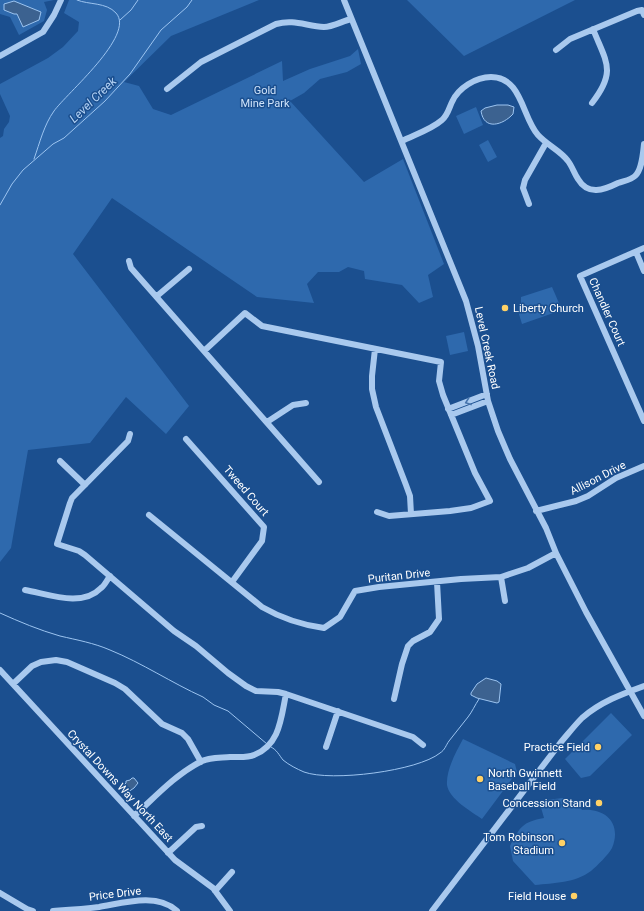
<svg xmlns="http://www.w3.org/2000/svg" width="644" height="911" font-family="Roboto,sans-serif">
<rect width="100%" height="100%" fill="#1b4f8f"/>
<path fill="#2e69ad" d="M0,0H54L44,2L47,10L44,21L19,35L10,17L0,14Z
M69,0H259L171,36L124,82L139,86L153,109L171,115L282,61L283,81L310,69L350,56L358,49L361,64L347,72L320,79L304,93L290,101L364,182L403,159L444,264L428,275L433,297L419,303L402,285L365,279L364,271L348,267L339,272H318L307,284L314,303L257,297L112,198L73,254L189,406L166,434L126,397L90,443L28,450L11,548L0,562V138L3,136L4,129L9,122L10,116L0,94V84L48,58L63,47L78,31L79,22L64,13Z
M407,0H575L464,56Z
M476,107L483,125L464,134L456,116Z
M488,140L497,157L488,162L479,145Z
M552,287L562,310L522,324L518,311L521,308V297Z
M464,332L468,351L450,355L446,336Z
M611,713L632,735L590,776L581,778L565,759Z
M463,739L515,764L517,772L482,819C472,812 449,799 447,785C446,770 456,752 463,739Z
M563,798L570,808L579,805L582,810C606,808 622,824 612,848C609,854 597,866 591,871C575,883 554,883 535,885L513,861L510,846C520,827 522,822 544,818L540,804L546,800Z"/>
<path fill="#3c6290" stroke="#9cc4f0" d="M14,1L41,12L39,20L23,27L17,14H14L4,10V4Z
M497,105H508L514,107L513,114C503,125 484,131 481,111L485,108Z
M486,678L497,681L501,684L499,702L497,703L477,698L471,695V693L477,684Z
M132,778H134L138,783L134,788L128,792L124,787V785L126,783V781L130,780Z"/>
<g fill="none" stroke-linecap="round" stroke-linejoin="round">
<path stroke="#9cc4f0" stroke-width="1" d="M120,20L131,10L138,0
M34,159C40,142 44,125 54,111C66,94 136,35 116,13C106,2 89,5 77,0
M0,205L12,184L23,170L53,144L64,138L105,101L130,74L161,30L187,7L192,0
M0,613C20,622 39,630 60,636C77,640 94,643 110,650C142,663 172,683 203,697L214,705L228,711L267,744
M271,747C277,750 279,755 283,760C289,765 297,769 304,772C331,782 418,771 440,753C445,750 446,745 449,741C455,733 462,725 468,717C472,712 475,705 479,699"/>
<path stroke="#a9c9ee" stroke-width="6" d="M344,0L466,301L478,346L488,401L498,431L510,459L546,528L556,553L586,612L644,716
M556,50L570,39L637,11L642,10L644,15
M0,56L43,32L54,15L61,0
M167,89L201,62L276,24C294,19 306,26 324,27C332,27 343,21 351,19
M592,103C617,71 606,62 593,29
M402,141C414,135 432,129 442,120C448,115 449,108 452,102C458,88 476,77 491,77C522,77 522,117 538,135C547,145 561,151 568,161C572,166 574,173 578,179C588,196 604,190 618,183C623,181 631,180 635,176C642,170 643,153 644,144
M529,204L523,188L525,180L546,143
M644,248L580,276L644,421
M636,252L644,271
M129,261L131,268L319,482
M157,296L189,269
M375,349L372,376V389L376,407L406,485L410,496L411,514
M204,351L245,313L262,326L441,362L439,381L443,395L475,473L490,501L471,508L450,511L389,516L377,512
M448,409L487,394
M451,415L488,401
M267,422L293,405L306,403
M130,434L128,441L72,498L70,503L57,544L79,551L85,555L174,631L196,646L228,673L246,686L256,691L278,692L286,694L413,737L423,745
M186,439L264,527L262,541L232,582
M60,461L85,485
M536,511L576,501L588,496L616,478L644,466
M149,515L262,607C281,618 302,625 324,628L340,617L355,591L379,587L461,579L501,577L528,568L556,553
M501,577L505,601
M25,590C48,594 82,608 101,588C105,585 107,580 110,576
M0,670L175,860L213,888L230,911
M13,684L32,666L41,662L56,660L67,662L115,683L125,689L162,724L182,733L188,739L201,762
M394,699L402,664L408,646L413,641L430,632L439,619L437,582
M326,747L338,711
M134,816C155,797 175,775 200,762C209,757 220,758 230,757C237,757 248,758 254,755C280,745 281,718 286,694
M168,853L196,827L202,826
M215,891L232,872
M0,893L27,909L33,911
M53,911C68,910 84,909 99,907C123,903 157,892 177,911
M432,911L561,742C568,734 575,725 582,718C600,702 622,694 644,686"/>
</g>
<defs><path id="oneway-chevron" d="M-2-3.5L2.5 0L-2 3.5" fill="none" stroke-width="1.6" stroke-linecap="round" stroke-linejoin="round"/></defs>
<use stroke="#4674ac" href="#oneway-chevron" transform="translate(468 402) rotate(160)"/>
<g fill="#ffd166" stroke="#1b4f8f" stroke-width="1.5">
<circle cx="505" cy="308" r="4"/>
<circle cx="598" cy="747" r="4"/>
<circle cx="480" cy="779" r="4"/>
<circle cx="599" cy="803" r="4"/>
<circle cx="562" cy="843" r="4"/>
<circle cx="574" cy="896" r="4"/>
</g>
<g text-anchor="middle" dominant-baseline="central" stroke-width="3" stroke-linejoin="round" paint-order="stroke">
<g font-size="11" fill="#cfe3fa" stroke="#1b4f8f">
<text x="265" y="90">Gold<tspan x="265" dy="13">Mine Park</tspan></text>
</g>
<g font-size="11" fill="#fff" stroke="#1b4f8f" text-anchor="end">
<text x="513" y="308" text-anchor="start">Liberty Church</text>
<text x="590" y="747">Practice Field</text>
<text x="488" y="773" text-anchor="start">North Gwinnett<tspan x="488" dy="13">Baseball Field</tspan></text>
<text x="591" y="803">Concession Stand</text>
<text x="554" y="837">Tom Robinson<tspan x="554" dy="13">Stadium</tspan></text>
<text x="566" y="896">Field House</text>
</g>
<g font-size="11" fill="#fff" stroke="#1b4f8f">
<text transform="translate(607 312) rotate(66)">Chandler Court</text>
<text transform="translate(487 348) rotate(78)">Level Creek Road</text>
<text transform="translate(598 478) rotate(-27)">Allison Drive</text>
<text transform="translate(246 491) rotate(49)">Tweed Court</text>
<text transform="translate(399 576) rotate(-6)">Puritan Drive</text>
<text transform="translate(120 786) rotate(47)">Crystal Downs Way North East</text>
<text transform="translate(115 894) rotate(-7)">Price Drive</text>
</g>
<g font-size="12" font-style="italic" fill="#b5d3f5" stroke="#1b4f8f">
<text transform="translate(93 100) rotate(-44)">Level Creek</text>
</g>
</g>
</svg>
